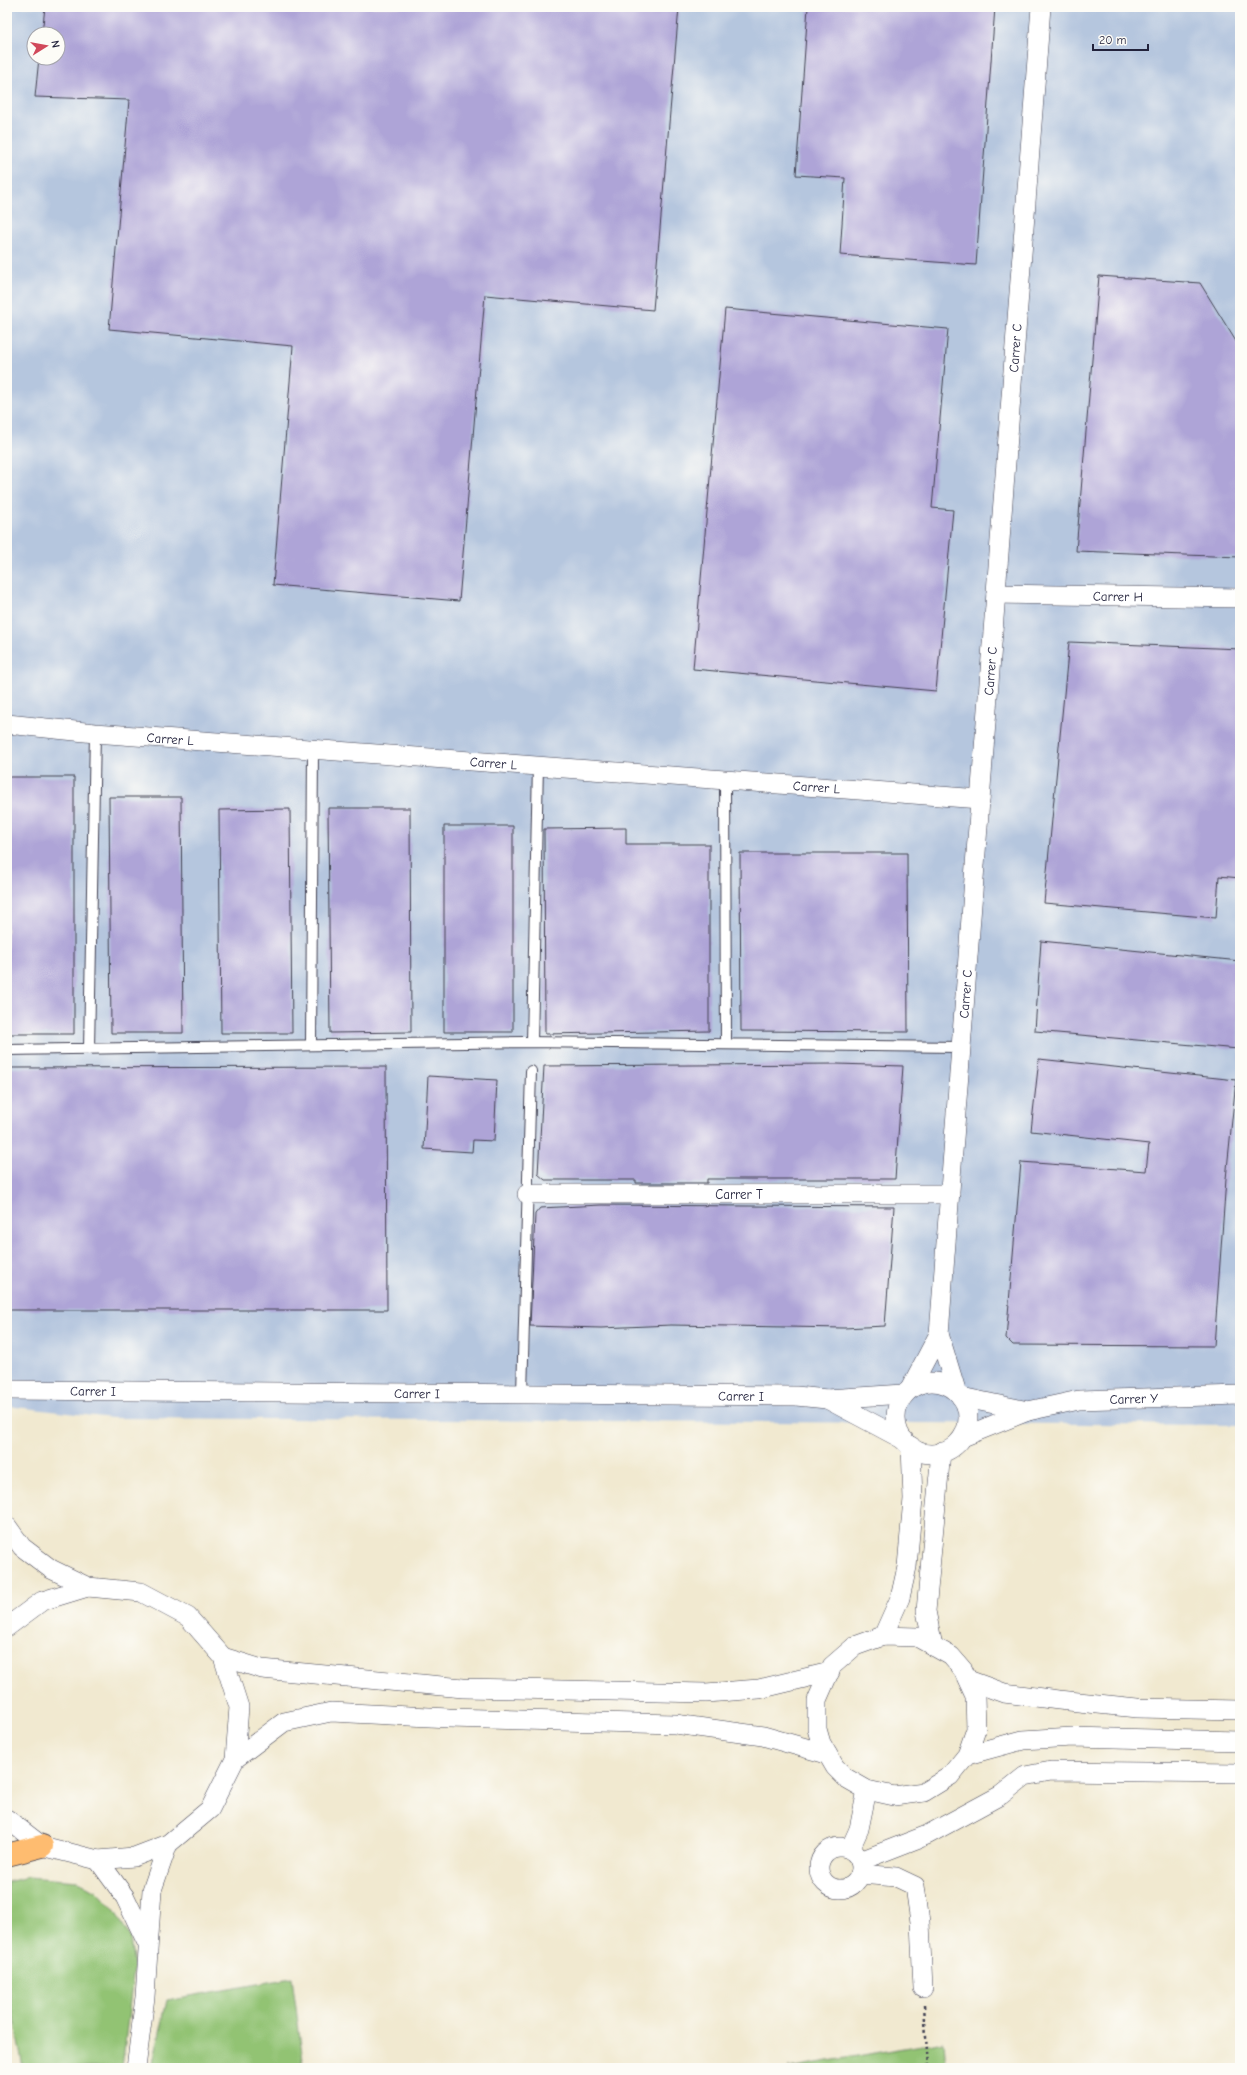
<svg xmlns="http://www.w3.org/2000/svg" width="1247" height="2075" font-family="'Comic Neue',sans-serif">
<rect width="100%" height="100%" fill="#fdfcf7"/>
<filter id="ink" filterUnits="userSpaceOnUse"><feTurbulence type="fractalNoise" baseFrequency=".025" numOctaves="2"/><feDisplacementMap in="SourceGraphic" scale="8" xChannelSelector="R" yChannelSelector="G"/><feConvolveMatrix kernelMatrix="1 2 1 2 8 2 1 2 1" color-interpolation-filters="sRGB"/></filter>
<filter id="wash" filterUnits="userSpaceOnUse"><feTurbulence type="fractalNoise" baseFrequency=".012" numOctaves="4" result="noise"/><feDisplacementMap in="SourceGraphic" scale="16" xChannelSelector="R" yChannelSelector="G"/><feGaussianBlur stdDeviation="0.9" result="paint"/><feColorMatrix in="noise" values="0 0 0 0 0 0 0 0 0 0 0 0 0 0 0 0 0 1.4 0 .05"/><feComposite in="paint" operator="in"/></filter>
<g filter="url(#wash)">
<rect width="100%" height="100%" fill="#f1e9d0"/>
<path fill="#b5c6de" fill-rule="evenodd" d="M7,7H1240V1425L112,1418L7,1406ZM34,34H58V58H34Z"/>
<path fill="#92c373" stroke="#5a7257" d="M28,1877L78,1881L96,1891L114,1910L130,1937L134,1968L122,2068H23L7,1981V1882Z
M292,1978L304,2068H152L167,2000Z
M944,2041L946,2068H788Z"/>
<g id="blocks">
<path fill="#aea4d7" d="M45,7H679L653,310L485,295L459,601L273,585L293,346L109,329L129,100L35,97L39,58H58V34H42Z
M808,7H995L976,265L840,255L845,178L796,175Z
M1099,276L1200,283L1237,343L1240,349V557L1076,551Z
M725,309L948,329L932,508L953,510L936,691L693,669Z
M1069,642L1240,649V878L1219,876L1216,918L1044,903Z
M7,777H74V1034H7Z
M109,797H181L183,1033H111Z
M328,808H410L411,1032L330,1033Z
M290,809L292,1033H221L219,810Z
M444,826H513V1032H444Z
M626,828V844H709V1031L545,1034L544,829Z
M740,853H907L908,1032L741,1031Z
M1041,941L1240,961L1238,1049L1035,1031Z
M1039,1059L1236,1080L1226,1179L1214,1346L1013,1345L1006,1338L1021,1162L1146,1171L1149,1144L1031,1131Z
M837,1064L903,1066L895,1179H707V1183H636V1180H545L538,1174L544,1066Z
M386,1067L387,1310H7V1068Z
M428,1076L497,1080L494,1141L473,1140L472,1152L424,1149Z
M601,1205L894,1207L885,1326L844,1328L671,1325L601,1328L530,1326L535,1214L540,1208Z"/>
</g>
</g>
<g filter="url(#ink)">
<use href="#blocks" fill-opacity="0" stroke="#414051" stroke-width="1"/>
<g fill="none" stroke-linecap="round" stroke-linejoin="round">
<g stroke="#414051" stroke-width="12">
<path id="service" d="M725,779L726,1044
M532,1042L538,765
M311,1045L313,749
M89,1049L95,733
M7,1050L524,1042L961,1047
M522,1394L531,1071"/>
</g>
<g stroke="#414051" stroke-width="20">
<g id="minor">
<path id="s1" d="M996,594L1240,598"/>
<path id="s2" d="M7,724L95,733L980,799"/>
<path id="s3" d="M527,1194H950"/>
<path id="s4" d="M939,1334L1041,7"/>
<circle cx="932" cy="1418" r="36"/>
<path d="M910,1389L939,1334L956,1390"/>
<path id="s5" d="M7,1390L796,1396L827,1399"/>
<path d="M961,1397L1028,1411L963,1437"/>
<path id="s6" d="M1028,1411L1079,1400L1240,1395"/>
<path d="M904,1440L827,1399L904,1394"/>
<path d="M7,1526L22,1547L51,1569L88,1587"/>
<path d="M7,1627L42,1601L88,1587L141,1592L188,1617L223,1657L239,1707L235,1759L210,1809L168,1844L134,1857L98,1860L42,1846L7,1819"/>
<path d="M883,1636L900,1598L907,1567L913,1499L911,1446"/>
<path d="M933,1646L926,1611L941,1452"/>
<path d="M223,1657L262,1669L463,1688L706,1693L759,1689L830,1672"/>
<path d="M968,1680L1004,1693L1059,1700L1137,1708L1240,1710"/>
<path d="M967,1755L976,1729L975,1696L963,1670L951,1656L917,1637L883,1636L855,1646L832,1666L817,1700V1729L821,1743L835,1767L846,1778L867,1790L894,1796L924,1792L950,1776L967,1755L1023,1740L1072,1737L1240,1741"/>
<path d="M235,1759L284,1722L331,1712L449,1718L675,1724L763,1736L827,1754"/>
<circle cx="840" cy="1868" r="21"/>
<path d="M850,1849L859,1829L867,1790"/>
<path d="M98,1860L125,1897L147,1943"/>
<path d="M860,1861L927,1835L1001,1795L1025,1776L1051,1771L1240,1773"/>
<path d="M860,1874L896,1877L915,1886L920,1922L923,1988"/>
<path d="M136,2068L145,1997L152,1890L168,1844"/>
</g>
</g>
<g stroke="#414051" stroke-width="24">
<path id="motorway" d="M7,1855L42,1846"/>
</g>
<path stroke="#414051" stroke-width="2.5" stroke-dasharray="3 3" stroke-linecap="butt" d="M924,2005L928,2068"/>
<use href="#service" stroke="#fff" stroke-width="10"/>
<use href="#minor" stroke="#fff" stroke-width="19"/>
<use href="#motorway" stroke="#febc70" stroke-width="22"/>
</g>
</g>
<g text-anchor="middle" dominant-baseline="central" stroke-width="4" stroke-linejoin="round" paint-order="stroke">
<g font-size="13" fill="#22223b" stroke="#fdfcf7">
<text stroke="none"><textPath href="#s4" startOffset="989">Carrer C</textPath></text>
<text stroke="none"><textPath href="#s1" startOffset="122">Carrer H</textPath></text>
<text stroke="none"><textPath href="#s4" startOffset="665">Carrer C</textPath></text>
<text stroke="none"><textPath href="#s2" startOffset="164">Carrer L</textPath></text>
<text stroke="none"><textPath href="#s2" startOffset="488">Carrer L</textPath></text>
<text stroke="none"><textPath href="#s2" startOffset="812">Carrer L</textPath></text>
<text stroke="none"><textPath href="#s4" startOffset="341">Carrer C</textPath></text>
<text stroke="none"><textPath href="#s3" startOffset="212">Carrer T</textPath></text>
<text stroke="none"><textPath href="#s5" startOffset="86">Carrer I</textPath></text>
<text stroke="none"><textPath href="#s5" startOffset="410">Carrer I</textPath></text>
<text stroke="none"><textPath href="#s5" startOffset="734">Carrer I</textPath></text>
<text stroke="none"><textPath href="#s6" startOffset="107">Carrer Y</textPath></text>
</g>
</g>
<rect width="1247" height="2075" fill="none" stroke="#fdfcf7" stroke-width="24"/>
<g transform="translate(46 46) rotate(79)"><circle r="19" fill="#fdfcf7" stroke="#a5a5ac"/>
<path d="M0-3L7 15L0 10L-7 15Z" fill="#d1495b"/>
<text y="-6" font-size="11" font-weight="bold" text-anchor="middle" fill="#22223b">N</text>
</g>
<path d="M1093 44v6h55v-6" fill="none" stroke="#22223b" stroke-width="2"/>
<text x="1099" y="44" font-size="12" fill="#22223b" stroke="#fdfcf7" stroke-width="3" paint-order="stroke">20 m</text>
</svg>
